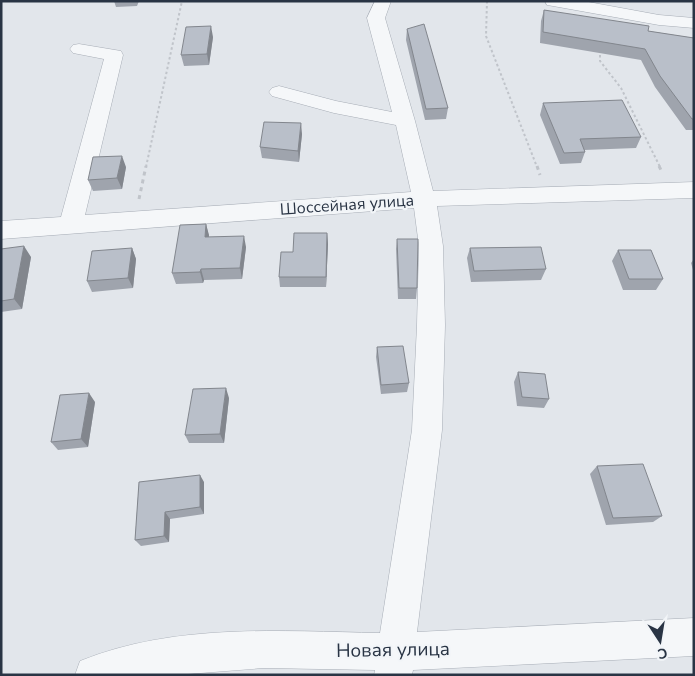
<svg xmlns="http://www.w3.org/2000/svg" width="695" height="676" font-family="'Nunito Sans',sans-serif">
<rect width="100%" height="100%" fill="#e2e6eb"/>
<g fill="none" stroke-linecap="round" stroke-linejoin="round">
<g stroke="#a7adb6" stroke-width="1">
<path id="minor" d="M375,1H391L385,18L415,121L433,191L694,182V198L437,206L443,246L445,325L442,430L417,632L694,618V656L413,670L412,675H374L375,670L264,668L175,675H75L80,661C174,623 281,631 380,633L412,430L417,325L419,246L414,208L1,239V221L61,217L104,59L73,53L70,49L73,45L79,44L121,51L123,55L85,215L411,192L396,125L334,113L272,96L269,92L272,88L279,86L336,101L392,112L367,18Z
M545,1H583L659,15L694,18V28L659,25L553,6L547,5Z"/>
</g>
<path stroke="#c0c4ca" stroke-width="2" stroke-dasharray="2.5 2.5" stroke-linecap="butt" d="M487,1L486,36L537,167
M600,50V61L621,88L660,167
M146,167L182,1"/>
<path stroke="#c0c4ca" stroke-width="3" stroke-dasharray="4 4" stroke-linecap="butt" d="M537,166L540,175
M659,166L661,170
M139,199L146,166"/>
<use href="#minor" fill="#f5f7f9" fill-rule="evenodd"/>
</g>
<path fill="#9fa4ad" d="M114,1H139L137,6L116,7Z
M544,10L648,31L694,38V130H686L655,87L641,60L540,43L541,21Z
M407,29L448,108L446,119L425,120L406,40Z
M213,37L209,65L184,66L181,55Z
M543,103L641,137L636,148L584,150L585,152L581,163L560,164L540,115Z
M302,134L299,162L262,158L260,147Z
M126,167L122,189L93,191L88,180Z
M206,224L209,237L246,247L242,279L204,280L203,283L176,284L172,273Z
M327,233L328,244L326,287H280L279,277L293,252Z
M397,239L417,288L416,299H398L396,249Z
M132,248L136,259L133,288L92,292L87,281Z
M470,248L546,269L541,280L471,282L467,258Z
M1,249L31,257L22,309L1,312Z
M618,250L663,279L656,290H623L612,261Z
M694,259V273L691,263Z
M377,347L409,383L407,392L381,394L376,357Z
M518,372L549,399L544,408L517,406L514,382Z
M229,398L224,443H189L185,435Z
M95,402L88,447L58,450L51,442Z
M597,466L662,516L653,522L606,525L590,474Z
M139,482H204V514L170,519L169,542L141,546L135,540Z"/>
<path fill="#82868d" d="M211,26L213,37L209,65L207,54Z
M301,123L302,134L299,162L298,151Z
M122,156L126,167L122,189L117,178Z
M206,224L209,235L208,248L205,237Z
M327,233L328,244L326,287V277Z
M244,236L246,247L242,279L240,268Z
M24,246L31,257L22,309L14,299Z
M132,248L136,259L133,288L128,278Z
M201,269L204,280L203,283L200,272Z
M226,388L229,398L224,443L220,434Z
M89,393L95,402L88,447L81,439Z
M200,475L204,482V514L200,507Z
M165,512L170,519L169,542L164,536Z"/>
<path fill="#b9bfc9" stroke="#82868d" d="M544,10L649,26L648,31L694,38V119H692L660,76L645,49L543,32Z
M424,24L448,108L426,109L407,29Z
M211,26L207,54L181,55L186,27Z
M622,100L641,137L580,139L585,152L564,153L543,103Z
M264,122L301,123L298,151L260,147Z
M122,156L117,178L88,180L93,157Z
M206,224L205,237L244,236L240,268L201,269L200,272L172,273L180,225Z
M294,233H327L326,277H279L281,252H293Z
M397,239H418L417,288H399Z
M24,246L14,299L1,301V249Z
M541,247L546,269L474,271L470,248Z
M132,248L128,278L87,281L92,251Z
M618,250H651L663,279H629Z
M403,346L409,383L381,385L377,347Z
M518,372L545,374L549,399L522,397Z
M226,388L220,434L185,435L193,389Z
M89,393L81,439L51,442L60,395Z
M643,464L662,516L613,518L597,466Z
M200,475V507L165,512L164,536L135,540L139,482Z"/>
<g text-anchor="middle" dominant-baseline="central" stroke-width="4.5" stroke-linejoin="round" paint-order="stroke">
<g font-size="16" fill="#293444" stroke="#f2f5f8">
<text transform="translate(347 205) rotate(-4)">Шоссейная улица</text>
</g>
<g font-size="19" fill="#293444" stroke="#f2f5f8">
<text transform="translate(393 650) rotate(-1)">Новая улица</text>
</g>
</g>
<rect width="695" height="676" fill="none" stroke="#293444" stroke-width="5"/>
<g transform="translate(660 641) rotate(168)" stroke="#f2f5f8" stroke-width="4" paint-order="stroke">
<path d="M0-4L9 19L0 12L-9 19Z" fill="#293444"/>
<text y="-8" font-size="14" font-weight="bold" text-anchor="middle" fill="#293444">С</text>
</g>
</svg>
